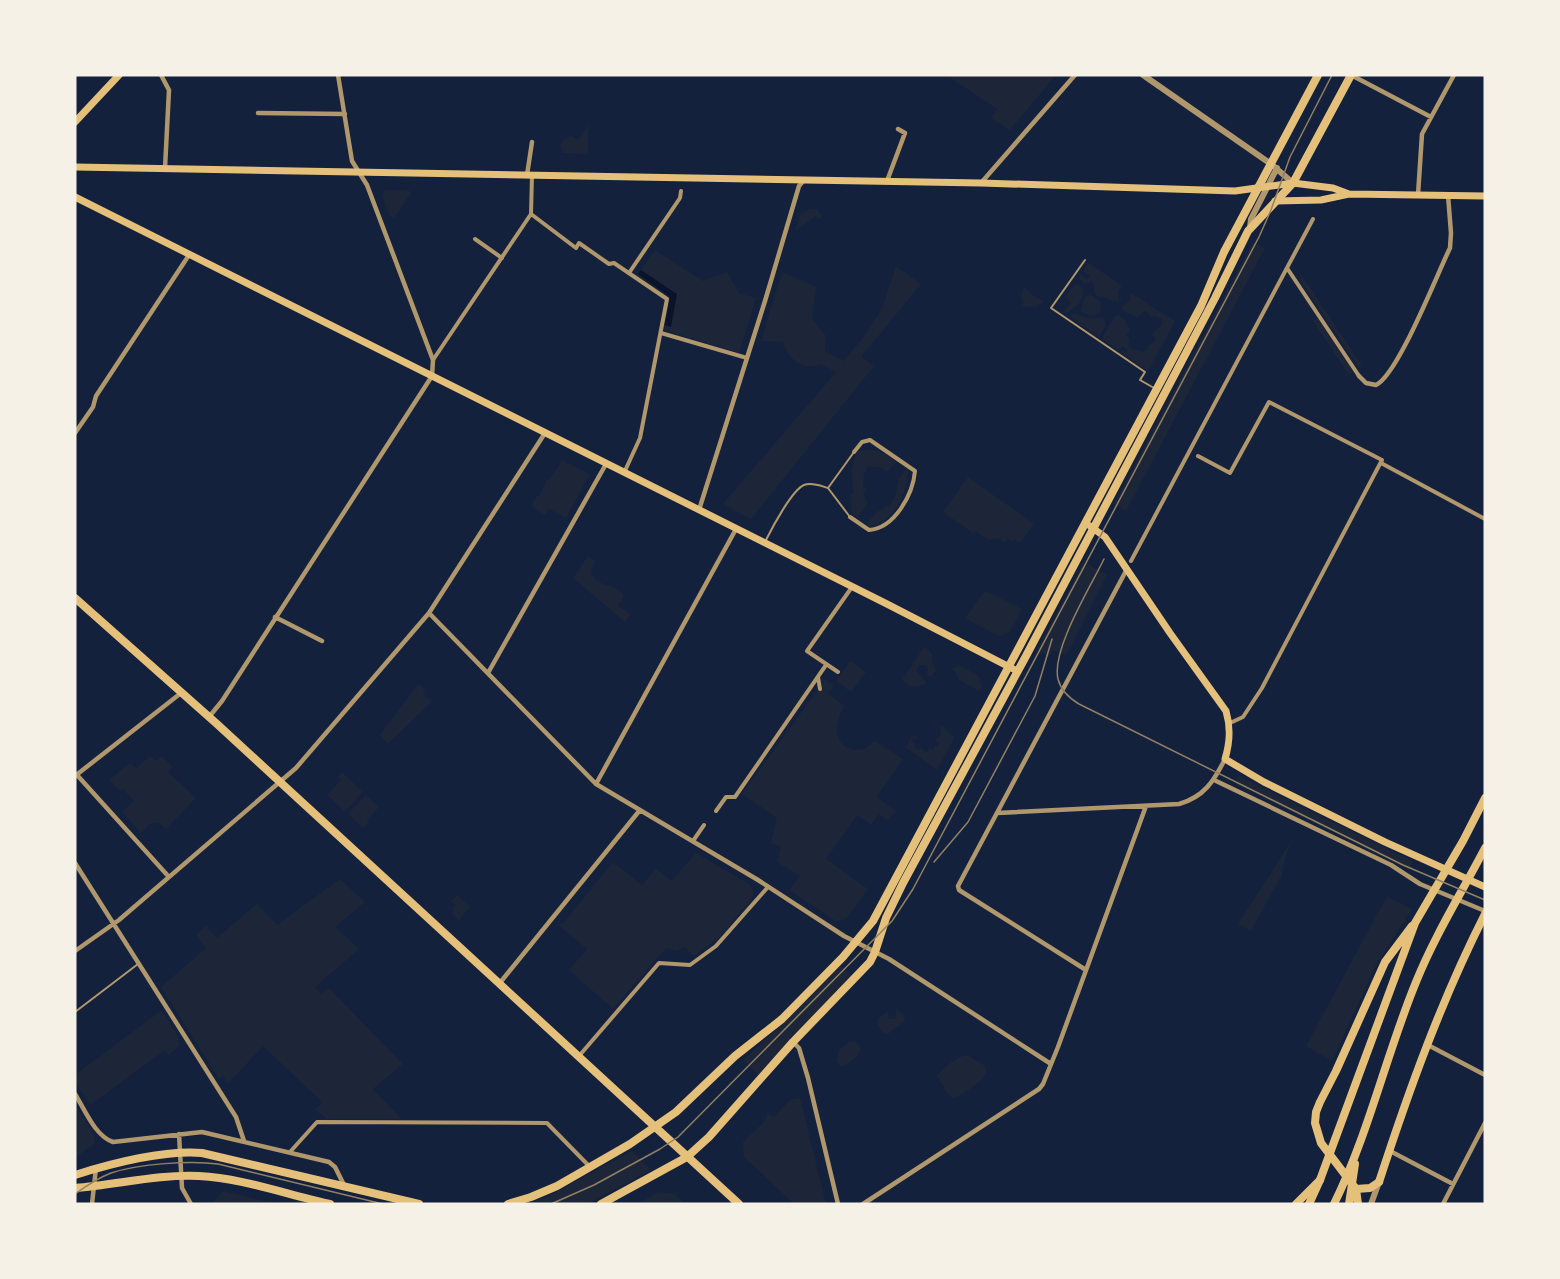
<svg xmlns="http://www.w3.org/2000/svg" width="1560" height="1279" font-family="Montserrat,sans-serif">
<rect width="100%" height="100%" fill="#14213d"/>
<path fill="#1d2539" d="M946,75H1056L1010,130L991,118L997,109Z
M588,125V154L562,153L560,144L565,138L567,139L570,135L578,140Z
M385,190H408L411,193L394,218L390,216L382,195Z
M810,209H818L822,217L819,219L816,216L795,231L800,215Z
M1253,242L1265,248L1126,511L1114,504Z
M655,250L703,281L727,272L739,293L756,298L739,353L664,330L670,297L638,274Z
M1089,263L1122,286L1118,291L1119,302L1097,296L1094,292L1095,285L1092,282L1084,284L1079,278L1081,274L1087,279L1090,276L1083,271Z
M896,266L921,284L861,357L874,366L751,519L723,504L836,372L821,364C802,371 788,359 783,342L761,341L782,272L816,287L812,319L826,336L825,351L844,361L866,334L882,308Z
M1303,277L1362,366L1359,368L1299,279Z
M1075,284L1081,286L1084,291L1079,304L1066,314L1064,312L1071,302L1065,297Z
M1024,287L1035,297L1043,301L1042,303L1035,307L1022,306L1024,302L1021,297Z
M1131,293L1175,321L1148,371L1120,352L1122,350L1126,352L1128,350L1122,346L1119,351L1102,338L1114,317L1118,315L1125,320L1130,331L1126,335L1130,341L1128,344L1130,348L1142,352L1147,350L1149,345L1155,342V337L1152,335L1155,330L1162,325L1161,319L1156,316L1151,317L1146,311L1143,312L1138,318L1123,311L1122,307L1130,300Z
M1090,294L1101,302L1100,314L1089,315L1081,312L1084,298Z
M1074,313L1086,318H1104L1106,326L1099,337L1070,317Z
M1317,318L1353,372L1349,375L1313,321Z
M863,450C877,449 885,453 896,462L888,472L882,468L868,466L864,474L863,487L866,490L863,494L868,503L857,517L852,514L850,494L853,493L852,469L857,452Z
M562,460L590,474L566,518L549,509L545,515L531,506L537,496H539L547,479L549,480Z
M906,469L909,471L904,493L901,495L903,496C896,511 887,522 871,527L867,524L875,513L890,505L896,494L899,478Z
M968,477L1034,524L1020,543L1015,539L1012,542L1007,539L1004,543L998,538L989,540L975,531L973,533L943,512Z
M588,556L596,561L591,570C594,589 612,580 624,596L618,606L631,614L625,622L573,578Z
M1084,562L1107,575L1066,656L1053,650L1049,657L1037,650Z
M985,591L1022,609L1009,633L999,636L966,619L969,612Z
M924,647L932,653V661L936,671L930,677L926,674L928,669L925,665H919L916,671L922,676L926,683C918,688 910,688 903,681V678Z
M850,661L866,672L851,692L836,681Z
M960,666L978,675L982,686L979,691L959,680L955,672L950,669Z
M824,679L834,685L828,694L845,706C820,744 858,762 874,741L903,759L877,797L896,811L887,820L879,814L871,825L857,815L826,859L868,889L846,919L836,921L789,890L800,876L777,862L781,847L771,843L777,818L742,794L819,688L823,690L822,681Z
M418,684L426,690L423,694L431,702L388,744L380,735Z
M936,721L942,728L943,726L954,738L937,770L905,747L908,745L910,737L916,736L917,739L913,738L911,741L914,743L915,750L923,748V751L927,752L930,747L933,750L934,747L938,746L939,744L935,740L937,737H940L941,731L938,723H934L933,727L932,725Z
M150,756L156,761L161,756L173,767L168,772L196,798L166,829L159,823H151L141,833L122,812L134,801L123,789L120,791L109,780L130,763L136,768Z
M342,772L363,792L345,812L327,795L341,780L338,777Z
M1239,776L1413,861L1409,870L1235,784Z
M366,795L379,807L367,820L369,822L363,828L348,814Z
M1294,837L1286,855L1282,874L1251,931L1238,924Z
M696,853L749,884L753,890V897L721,936L694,956L684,947L677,951L666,948L613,1009L569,970L587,949L557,924L563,923L613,862L642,885L656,869L672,881Z
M340,879L365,902L335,927L359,949L352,955L351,954L350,957L315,987L321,994L329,988L403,1064L373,1089L402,1119H327L315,1110L322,1102L263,1046L228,1084L223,1076L219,1079L161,987L206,948L196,935L206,926L217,938L257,904L277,925Z
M457,895L470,907L459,920L452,913L454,911L452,909L455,905L451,901Z
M1387,896L1412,909L1375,967L1332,1061L1306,1046Z
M841,966L851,976L793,1036L758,1075L743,1060L785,1022Z
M162,1010L180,1040L178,1041L180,1045L169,1055L165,1050L90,1105L75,1082V1075Z
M896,1010L903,1013L905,1021L888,1034H884L877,1024L878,1019L888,1011V1019L896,1018Z
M850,1041L856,1042L861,1049C859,1057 847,1066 840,1066L836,1061L839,1050Z
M967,1055L985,1066L987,1072C982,1083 964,1093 954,1098L948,1094L937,1076C943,1067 957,1057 967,1055Z
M800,1098L826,1204H794L744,1157L743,1142L765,1121L767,1113L774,1117L790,1100Z
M75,1104L95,1136L94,1144L75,1158Z
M632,1151L651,1170L587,1204H527L547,1197Z
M223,1191L277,1204H212Z
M658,1192L675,1194L685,1204H638Z"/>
<path fill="#0b132b" d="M641,270L677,294L671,327L665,325L670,297L638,274Z"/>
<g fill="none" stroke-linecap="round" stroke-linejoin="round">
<path stroke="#b1986c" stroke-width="2" d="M1085,260L1051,308L1145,372L1140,380L1154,388
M850,517L828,488L854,452
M766,540C772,528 792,490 804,485C812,482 821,486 828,488
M75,1012L138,964"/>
<path stroke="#b1986c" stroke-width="4" d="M531,214L576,248L579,243L609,264L614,263L667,299L640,438L624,473
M475,239L502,258
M1287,268L1359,376
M629,273L680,198L681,191
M661,333L747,358
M433,360L531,214L532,175
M1198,456L1230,473L1269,402L1382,460L1262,688L1243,717L1230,723
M1381,463L1485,519
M850,517L869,530C895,528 913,494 915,471L870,440L862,442L854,452
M1131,561L1313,219
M838,672L807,651L852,587
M818,677L820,689
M716,811L726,797H735L826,665
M693,841L704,825
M579,1056L659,963L690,965L716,946L768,887
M290,1152L317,1122L547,1123L590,1167"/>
<path stroke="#b1986c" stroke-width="4.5" d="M161,75L169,90L165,168
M1351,75L1431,117
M258,113L345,114
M527,175L532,142
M887,181L905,133L898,129
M981,183L1075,75
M1418,195L1422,134L1454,75
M1359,376L1366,383L1376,385C1398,375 1437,274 1450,248L1451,233L1448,195
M75,433L93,407L96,396L189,255
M699,510L765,301L799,186L804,180
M429,613L596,784L758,880L844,936L889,959L1051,1064
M275,617L322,641
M488,673L606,464
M209,717L222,701L432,376L433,360L367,185L352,161L338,75
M77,775L169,877
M75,776L181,693
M1214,780L1391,865L1420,884L1485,911
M596,784L736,529
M997,813L1179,804C1204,797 1214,781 1225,759
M75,863L236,1117L244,1141
M75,951L119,920L296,768L429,613L545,433
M1086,970L959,890L958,886L1127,569
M499,984L640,810
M793,1042L799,1048L808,1078L838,1204
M1426,1044L1485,1075
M75,1094C85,1110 95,1136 113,1142L202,1132L329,1162L335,1167L345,1187
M179,1134L182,1188L191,1204
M1390,1151L1453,1184
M92,1204L96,1168
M863,1204L1039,1089L1043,1084L1058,1047L1146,806
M1443,1204L1485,1123"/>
<path stroke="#b1986c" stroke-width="6" d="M1143,75L1271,164L1293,183
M1250,228L1251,219L1277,168
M1371,1204L1379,1182"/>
<path stroke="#e5c07b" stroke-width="7" d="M75,122L119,75
M75,167L981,183L1235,191L1293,183L1333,188L1349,194
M75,197L887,604L1017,671
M1275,201L1321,200L1349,194L1485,196
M1090,526L1105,537L1170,633L1226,711C1231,728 1230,742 1225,759L1264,782L1385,842L1485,887"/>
<path stroke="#e5c07b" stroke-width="8" d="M75,598L217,724L739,1204
M75,1175C113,1163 162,1150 202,1153L419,1204
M1379,1182C1409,1090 1441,1001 1485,914
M75,1188C116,1185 158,1174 199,1176C243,1178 287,1195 330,1204
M508,1204L531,1197L557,1186L630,1144L676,1112L735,1056L782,1019L843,957L873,921L1201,306L1224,252L1318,75
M601,1204L687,1157L709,1137L793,1042L870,962L875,952L886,918L903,883L1026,656L1215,298L1248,231L1293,183L1351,75"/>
<path stroke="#e5c07b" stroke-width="8" d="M1356,1189L1370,1188L1379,1182
M1309,1204L1320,1180L1415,923L1463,841L1485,798
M1334,1204C1369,1133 1386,1055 1416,982C1435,935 1462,892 1485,848
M1349,1204L1355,1164
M1358,1204L1356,1189L1321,1143L1315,1123L1316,1112L1320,1102L1336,1071L1385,962L1412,926"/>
<path stroke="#e5c07b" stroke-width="8" d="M1296,1204L1320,1180"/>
<path stroke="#918062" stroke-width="1.5" d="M1104,559C1091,586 1051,650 1058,679C1061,691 1069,698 1079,704L1403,865L1485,900
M934,862L968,822L1035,696L1052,639
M75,1194C86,1186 98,1178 111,1173C139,1164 190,1160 218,1164L383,1204
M551,1204L594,1185L660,1149L678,1137L892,921L913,889L1259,237L1271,210L1290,157L1332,75"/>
</g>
<rect width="1560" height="1279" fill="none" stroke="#f6f1e7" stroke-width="153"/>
</svg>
